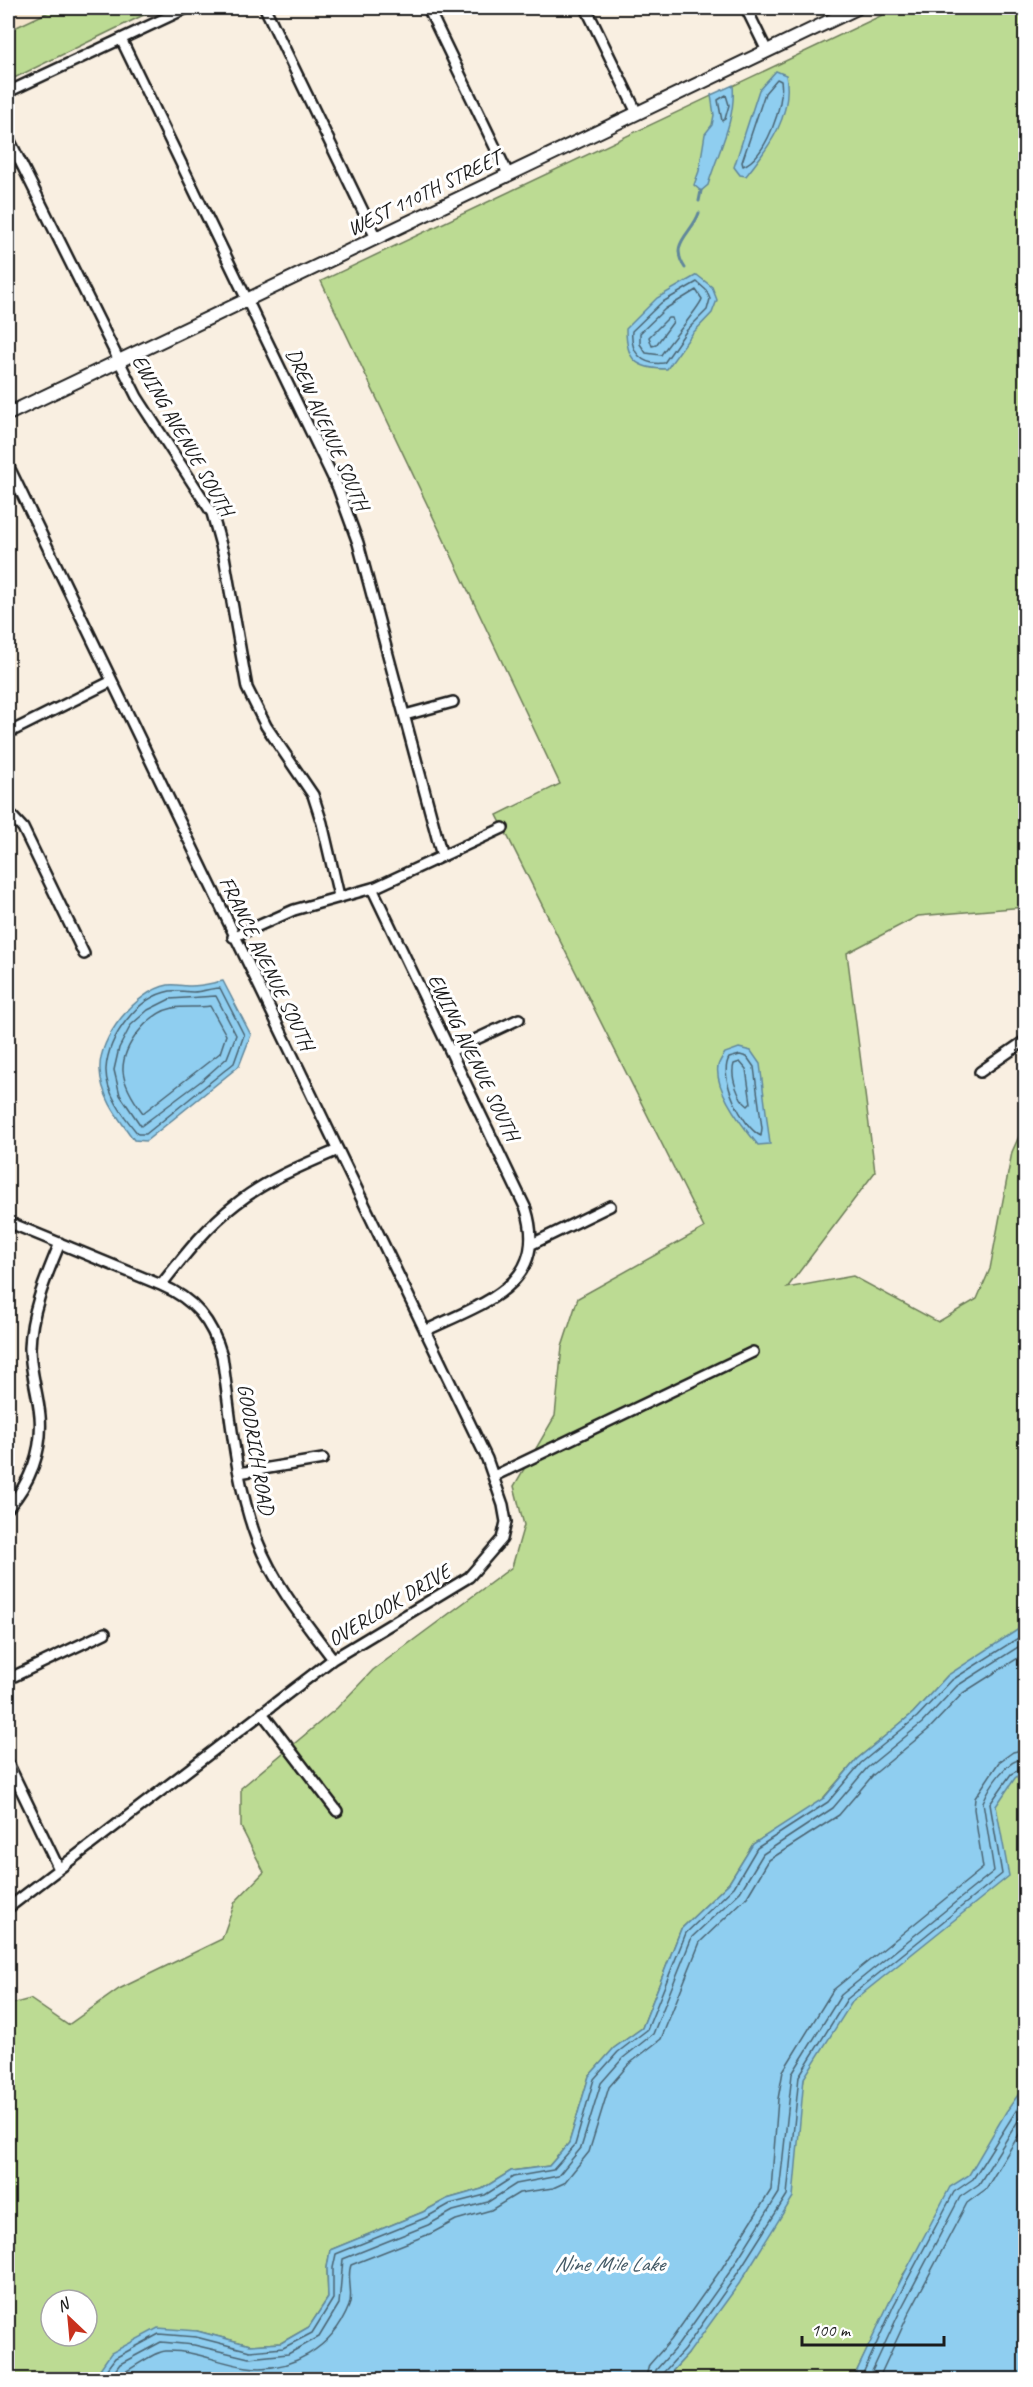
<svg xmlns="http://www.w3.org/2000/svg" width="1033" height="2387" font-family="Caveat,sans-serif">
<rect width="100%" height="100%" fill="#f9efe1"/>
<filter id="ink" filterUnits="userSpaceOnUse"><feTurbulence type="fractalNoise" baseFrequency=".0167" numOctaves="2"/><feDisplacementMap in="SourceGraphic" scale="12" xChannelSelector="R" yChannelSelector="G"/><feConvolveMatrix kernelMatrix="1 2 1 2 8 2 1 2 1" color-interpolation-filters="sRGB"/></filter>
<g filter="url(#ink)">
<path fill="#f4e4cc" d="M8,8H57L8,31Z"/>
<path fill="#bcdb93" stroke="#6c7c58" stroke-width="1.5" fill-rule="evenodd" d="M57,8H158L8,81V31Z
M897,8H1025V907L918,916L847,953L875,1172L787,1288L853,1276L938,1322L977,1299L990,1269L1012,1152L1025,1123V2106L903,2275L853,2379H665L688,2354L800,2102L804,2078L948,1675L913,1713L857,1759L819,1803L753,1844L729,1883L681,1929L642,2028L614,2048L589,2076L569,2143L549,2166L511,2171L482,2189L447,2199L423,2212L330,2250L327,2268L328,2298L309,2327L281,2343L250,2345L197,2331L100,2369L101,2379L8,2380V2005L30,1999L68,2025L119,1989L222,1939L235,1902L264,1872L241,1827V1788L337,1708L373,1670L512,1567L524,1525L514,1486L555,1416L562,1347L578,1298L704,1228L497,815L560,784L321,281ZM51,2300H87V2336H51Z"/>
<path fill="#8fcef0" stroke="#61879b" stroke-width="1.5" d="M776,71L786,75C793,115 770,146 746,176L740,175L734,167L759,90Z
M733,85C736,121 718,151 708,185L701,191L694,185L699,171L705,134L712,125L714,115L711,95Z
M697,275L712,287L717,300L712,313L692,334L667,369C636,369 626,360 626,329L657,298Z
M223,981L251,1035L239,1066L146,1141L134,1140C119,1119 101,1097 100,1070C98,1038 136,991 168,985C175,984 184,986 191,986C201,986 212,983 223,981Z
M739,1048L751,1051L760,1064L770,1144L758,1145C744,1128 714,1089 718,1066C719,1062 723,1056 725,1053Z
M1025,1625V1770L1015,1778L996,1806L1009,1876L852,2002L804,2078L793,2197L741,2281L688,2354L665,2379H101L100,2369L111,2353L158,2328L197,2331L250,2345L281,2343L309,2327L328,2298L327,2268L330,2250L423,2212L447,2199L482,2189L511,2171L549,2166L569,2143L589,2076L614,2048L642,2028L681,1929L729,1883L753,1844L824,1798L857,1759L913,1713L948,1675Z
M1025,2085L1026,2351L1022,2379H853L889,2303L950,2187L969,2175L1006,2112Z"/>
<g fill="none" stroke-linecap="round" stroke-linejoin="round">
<path stroke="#4a6371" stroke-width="1.5" d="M777,79L781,81C785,104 766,157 743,166L742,162L765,93Z
M726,95L729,105L725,119L722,121L718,100Z
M697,282L706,290L710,299L707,310L687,330L664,363C642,366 630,352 632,331L661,303Z
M696,290L702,299C700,307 668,344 661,355L646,353L640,344V333L665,309Z
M668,318H672L673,322L656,345L652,346L649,337Z
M220,988L244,1035L234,1063L146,1134H138C124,1117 105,1092 106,1069C108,1037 137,997 170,991C177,990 185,992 193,992C202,992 211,988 220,988Z
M216,996L236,1035L227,1058L201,1081L141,1126L120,1095L114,1070L119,1048L131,1025L148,1010L170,999Z
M210,1006L226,1035L220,1053L143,1113C134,1101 124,1086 123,1071C122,1046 148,1013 173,1008C184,1006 198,1008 210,1006Z
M740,1055L747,1057L754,1067L762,1128L761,1136C742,1127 718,1077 729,1058Z
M740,1062L746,1069L751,1103L748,1106C738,1099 730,1076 734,1064Z
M106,2380V2370L115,2358L159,2334L196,2337L250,2351L283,2348L312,2333L333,2299V2268L336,2254L425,2218L450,2204L485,2195L513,2177L553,2170L575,2145L594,2079L618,2052L647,2030L686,1933L734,1887L757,1848L828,1802L861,1763L917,1717L952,1680L1026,1633
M114,2380V2372L120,2364L161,2342L194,2345L249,2358L288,2354L319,2337L339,2304L343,2259L428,2225L453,2211L488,2202L516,2184L558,2176L581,2148L601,2083L623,2058L653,2034L692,1937L740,1892L763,1854L833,1808L867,1768L922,1723L957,1686L1026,1642
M123,2380L125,2372C137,2366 153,2352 166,2351C194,2350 219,2363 247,2367C291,2373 333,2347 349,2306C354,2293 346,2278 351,2265L432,2233L456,2220L491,2210L519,2193L553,2188L564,2183L589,2152L609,2087L629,2064L661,2039L700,1942L747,1897L769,1860L839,1815L873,1775L929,1729L963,1693L1026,1653
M645,2380L649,2365L671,2340L722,2268L771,2190L778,2099L783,2071L833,1990L983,1868L974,1809L975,1798L999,1762L1013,1752L1026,1749
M654,2380L656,2370L678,2345L729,2273L779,2193L792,2074L841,1995L994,1871L983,1802C990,1786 1006,1759 1026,1758
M661,2380L662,2374L684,2350L735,2277L787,2195L799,2076L847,1999L1002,1874L990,1804L1011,1774L1026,1766
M860,2380L894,2305L954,2192L973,2179L1026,2095
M868,2380L901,2309L960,2197L979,2184L1026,2108
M878,2380L909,2313L967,2203L986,2189L1026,2123"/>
<path stroke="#61879b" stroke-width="3" d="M699,201L701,191
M685,268C668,243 692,234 699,213"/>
<g stroke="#1c1c1c" stroke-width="14">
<path id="street" d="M265,8L376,238
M428,8L508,174
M586,8L637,113
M746,8L767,51
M121,39L338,488L358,543L442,856
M8,92L187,8
M8,137L137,397L212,513L224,556L247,688L266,726L313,795L322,823L339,896
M8,465L487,1459L503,1505L506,1522L502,1539L469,1577L333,1659L8,1908
M405,715L453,702
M8,733L112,681
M8,812L23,828L84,954
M372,888L526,1209C550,1286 480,1304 425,1331
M233,937L294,910L376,887L503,828
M451,1051L519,1019
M980,1072L1026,1040
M8,1222L161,1285C184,1256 206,1227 236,1204C266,1180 303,1165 338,1150
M532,1244L610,1206
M161,1285C194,1299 212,1321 222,1356C231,1417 235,1482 257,1540C274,1584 305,1622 333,1659
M239,1473L323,1459
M494,1476L753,1352
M8,1508C30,1483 43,1451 40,1416C38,1393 30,1371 30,1348C31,1311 46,1277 60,1243
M8,1679L105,1633
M262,1713L337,1811
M8,1763L59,1869"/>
</g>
<g stroke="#1c1c1c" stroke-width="16">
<path id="secondary" d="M8,414L857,8"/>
</g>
<use href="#street" stroke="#fff" stroke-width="9"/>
<use href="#secondary" stroke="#fff" stroke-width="12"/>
</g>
</g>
<g text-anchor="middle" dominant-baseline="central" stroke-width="6" stroke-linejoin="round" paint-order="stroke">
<g font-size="21" fill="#1c1c1c" stroke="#fff">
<text transform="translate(424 193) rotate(-26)">WEST 110TH STREET</text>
<text transform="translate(328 429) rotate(66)">DREW AVENUE SOUTH</text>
<text transform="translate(183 435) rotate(60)">EWING AVENUE SOUTH</text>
<text transform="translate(267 963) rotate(64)">FRANCE AVENUE SOUTH</text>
<text transform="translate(474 1057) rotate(64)">EWING AVENUE SOUTH</text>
<text transform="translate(256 1449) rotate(80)">GOODRICH ROAD</text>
<text transform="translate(389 1605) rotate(-31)">OVERLOOK DRIVE</text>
</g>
<g font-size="22" font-style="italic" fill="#445a66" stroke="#fff">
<text x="609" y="2264">Nine Mile Lake</text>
</g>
</g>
<rect width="1033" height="2387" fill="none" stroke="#fff" stroke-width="30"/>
<rect x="15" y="15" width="1003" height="2357" fill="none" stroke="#1c1c1c" stroke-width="2" filter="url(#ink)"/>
<g transform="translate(69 2318) rotate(334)"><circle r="28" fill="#ffffff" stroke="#a4a4a4" stroke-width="1.5"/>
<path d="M0-4.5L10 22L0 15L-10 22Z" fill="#c8321e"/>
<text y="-9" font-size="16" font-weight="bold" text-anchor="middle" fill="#1c1c1c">N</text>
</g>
<path d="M802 2336v9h142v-9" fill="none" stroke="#1c1c1c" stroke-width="3"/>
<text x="811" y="2336" font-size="18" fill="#1c1c1c" stroke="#ffffff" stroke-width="4.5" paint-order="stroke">100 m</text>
</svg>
